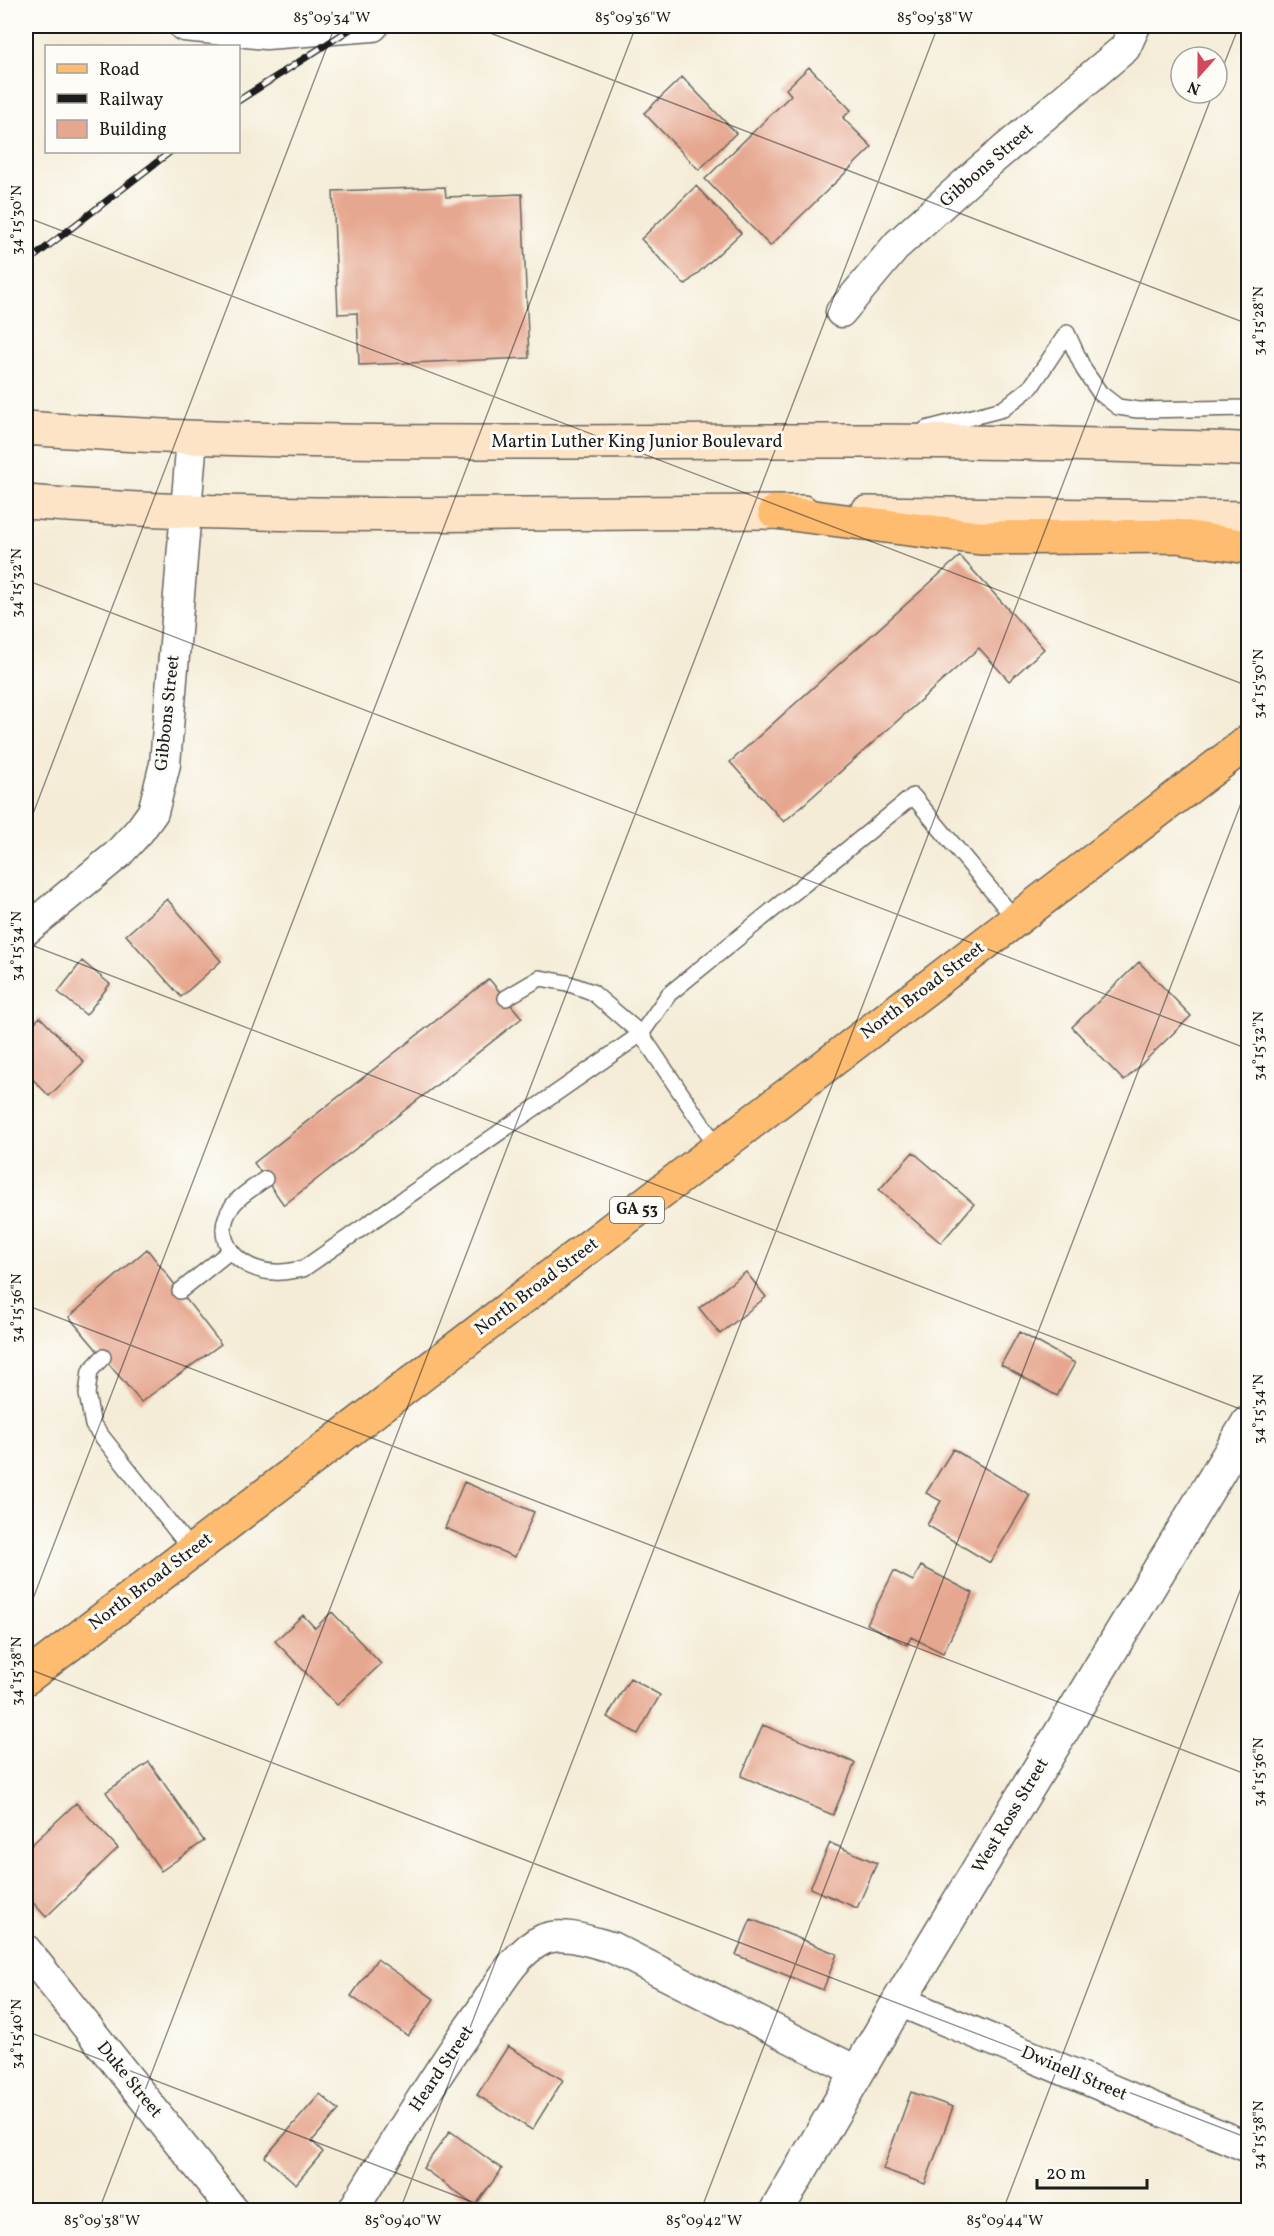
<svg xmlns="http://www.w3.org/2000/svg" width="1274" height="2236" font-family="Vollkorn,serif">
<rect width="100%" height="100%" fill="#fdfcf7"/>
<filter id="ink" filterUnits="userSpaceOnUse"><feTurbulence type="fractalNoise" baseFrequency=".0167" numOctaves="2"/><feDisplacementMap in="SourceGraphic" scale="12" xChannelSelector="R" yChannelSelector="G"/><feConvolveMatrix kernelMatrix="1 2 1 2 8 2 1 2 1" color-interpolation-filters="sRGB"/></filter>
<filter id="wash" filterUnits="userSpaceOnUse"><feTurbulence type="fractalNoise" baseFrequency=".008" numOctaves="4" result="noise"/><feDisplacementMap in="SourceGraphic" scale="24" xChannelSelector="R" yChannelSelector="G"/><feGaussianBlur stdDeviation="1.35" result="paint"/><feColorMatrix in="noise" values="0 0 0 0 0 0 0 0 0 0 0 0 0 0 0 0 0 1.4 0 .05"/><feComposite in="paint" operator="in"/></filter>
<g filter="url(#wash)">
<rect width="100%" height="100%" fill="#f4ecd7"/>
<g id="blocks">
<path fill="#e6a790" d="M809,67L851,110L843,118L872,147L770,246L705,179L791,95L786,89Z
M682,77L736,133L699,170L644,113Z
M696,186L741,233L685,285L641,239Z
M445,187L446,197L522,194L529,358L359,365L357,313L338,314L333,191Z
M960,556L1044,649L1009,681L979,648L784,822L730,762Z
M167,899L221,961L181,997L126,935Z
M82,961L110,984L86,1015L58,992Z
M1139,962L1191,1016L1124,1081L1072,1027Z
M489,979L522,1018L284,1205L254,1163Z
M40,1017L84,1062L49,1096L26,1072V1031Z
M913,1152L974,1204L941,1243L879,1190Z
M147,1249L221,1344L141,1402L69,1317Z
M746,1272L766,1297L720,1334L699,1308Z
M1019,1332L1075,1363L1057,1396L1001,1365Z
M953,1449L1030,1495L990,1563L927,1525L941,1501L926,1493Z
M464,1482L534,1512L515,1557L445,1528Z
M921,1566L973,1593L943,1653L911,1637L907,1645L867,1624L894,1571L913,1581Z
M332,1612L381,1664L337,1705L275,1641L303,1615L315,1628Z
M630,1678L660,1695L638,1734L607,1717Z
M763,1725L855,1763L833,1815L741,1776Z
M149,1762L204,1841L161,1871L106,1792Z
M76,1803L118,1848L46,1917L26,1895V1850Z
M830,1843L877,1863L857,1908L810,1888Z
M751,1919L837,1954L823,1990L736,1955Z
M377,1959L434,1999L408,2036L351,1996Z
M508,2046L563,2080L532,2130L477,2095Z
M911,2092L953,2107L925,2184L883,2169Z
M320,2094L339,2110L312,2141L323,2152L296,2184L265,2157Z
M450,2131L502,2169L475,2206L423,2168Z"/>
</g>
</g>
<g filter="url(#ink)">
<use href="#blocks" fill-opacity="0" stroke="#68655d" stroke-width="1.5"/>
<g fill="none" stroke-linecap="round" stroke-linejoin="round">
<g stroke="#68655d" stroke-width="18">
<path id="service" d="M926,429L1003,409L1031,387L1067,333L1084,370L1100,393L1118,407L1138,410L1248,408
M718,1148L641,1034L669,994L913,796L1016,920
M265,1179C255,1187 240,1195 233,1205C208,1239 239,1271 275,1272C284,1273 294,1270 303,1269L641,1034L592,992L567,983L540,978L506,998
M180,1291L230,1251
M103,1357L90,1371L87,1394L93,1425L192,1551"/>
</g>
<g stroke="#68655d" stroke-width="33">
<path id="minor" d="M184,26L266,34L373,26
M841,312L898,244L979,171L1125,48L1135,26
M26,930L117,855L140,830L153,812L165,764L192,438
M26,1950L233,2210
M899,2001L1248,2147
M353,2210C394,2143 435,2075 481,2011C497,1987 516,1951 544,1939C564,1931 591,1942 611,1947L858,2072"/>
</g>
<g stroke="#68655d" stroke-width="36">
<path id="tertiary" d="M777,2210L899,2001L1248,1423"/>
</g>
<g stroke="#68655d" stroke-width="36">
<path id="secondary" d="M26,428C308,449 590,440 874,441C998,441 1124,446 1248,449
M26,502C284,522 544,512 803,512
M866,513L1248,518"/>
</g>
<g stroke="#68655d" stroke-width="36">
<path id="primary" d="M775,512L980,538L1177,536L1248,547
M26,1678L1248,742"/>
</g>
<use href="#service" stroke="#fff" stroke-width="15"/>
<use href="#minor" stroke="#fff" stroke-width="30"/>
<use href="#tertiary" stroke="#fff" stroke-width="33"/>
<use href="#secondary" stroke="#fee4c6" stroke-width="33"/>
<use href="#primary" stroke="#fdbc70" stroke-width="33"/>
<g stroke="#1c1c1c" stroke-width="7">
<path id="rail" d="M238,101L355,26
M26,263L170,152"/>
</g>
<use href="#rail" stroke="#fdfcf7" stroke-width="4.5" stroke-dasharray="14" stroke-linecap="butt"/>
</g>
</g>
<path fill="none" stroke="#1c1c1c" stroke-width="1.5" stroke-opacity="0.45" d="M472,26L1248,324M26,47L34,26M1217,82L1239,26M26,217L1248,686M26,580L1248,1049M26,832L335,26M26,943L1248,1412M26,1305L1248,1775M26,1617L636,26M26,1668L1248,2138M26,2031L493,2210M99,2210L938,26M400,2210L1213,93M701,2210L1248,785M1003,2210L1248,1570"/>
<g text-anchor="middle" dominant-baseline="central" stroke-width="6" stroke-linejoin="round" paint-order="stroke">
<rect fill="#fdfcf7" stroke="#605f5e" stroke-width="1.5" x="610" y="1197" width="54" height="26" rx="4.5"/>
<g font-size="16" font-weight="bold" fill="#1c1c1c">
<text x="637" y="1210">GA 53</text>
</g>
<g font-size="18" fill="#1c1c1c" stroke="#fdfcf7">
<text transform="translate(987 166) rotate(-41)">Gibbons Street</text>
<text x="637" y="442">Martin Luther King Junior Boulevard</text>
<text transform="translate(168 713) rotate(-84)">Gibbons Street</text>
<text transform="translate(923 991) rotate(-37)">North Broad Street</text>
<text transform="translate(537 1287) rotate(-37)">North Broad Street</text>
<text transform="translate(151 1582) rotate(-37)">North Broad Street</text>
<text transform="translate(1011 1816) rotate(-59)">West Ross Street</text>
<text transform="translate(442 2069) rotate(-56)">Heard Street</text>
<text transform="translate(1074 2074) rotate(23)">Dwinell Street</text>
<text transform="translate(129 2080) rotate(51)">Duke Street</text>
</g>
</g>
<rect width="1274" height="2236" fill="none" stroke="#fdfcf7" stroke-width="66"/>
<rect x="45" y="45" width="195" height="108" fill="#fdfcf7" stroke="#a3a29f" stroke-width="1.5"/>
<rect x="57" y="64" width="30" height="9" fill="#fdbc70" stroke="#a3a29f" stroke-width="1.5"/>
<text x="99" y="75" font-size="18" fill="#1c1c1c">Road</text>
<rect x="57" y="94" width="30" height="9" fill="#1c1c1c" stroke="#a3a29f" stroke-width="1.5"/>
<text x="99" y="105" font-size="18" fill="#1c1c1c">Railway</text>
<rect x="57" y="120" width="30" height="18" fill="#e6a790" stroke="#a3a29f" stroke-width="1.5"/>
<text x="99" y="135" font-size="18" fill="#1c1c1c">Building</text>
<g transform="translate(1199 75) rotate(201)"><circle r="28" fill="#fdfcf7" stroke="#a3a29f" stroke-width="1.5"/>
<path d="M0-4.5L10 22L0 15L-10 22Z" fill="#d1495b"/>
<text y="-9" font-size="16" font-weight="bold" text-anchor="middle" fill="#1c1c1c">N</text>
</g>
<path d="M1037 2179v9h110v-9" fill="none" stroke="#1c1c1c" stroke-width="3"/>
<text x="1046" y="2179" font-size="18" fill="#1c1c1c" stroke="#fdfcf7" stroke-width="4.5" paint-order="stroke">20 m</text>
<rect x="33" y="33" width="1208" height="2170" fill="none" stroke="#1c1c1c" stroke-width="2"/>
<g font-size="15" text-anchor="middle" fill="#1c1c1c">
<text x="332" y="22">85°09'34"W</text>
<text x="633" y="22">85°09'36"W</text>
<text x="935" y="22">85°09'38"W</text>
<text transform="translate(16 220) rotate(-90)" y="5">34°15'30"N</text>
<text transform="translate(1258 321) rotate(-90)" y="5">34°15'28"N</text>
<text transform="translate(16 583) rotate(-90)" y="5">34°15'32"N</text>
<text transform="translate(1258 684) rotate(-90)" y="5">34°15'30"N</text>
<text transform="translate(16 946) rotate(-90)" y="5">34°15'34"N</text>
<text transform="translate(1258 1046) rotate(-90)" y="5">34°15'32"N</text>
<text transform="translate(16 1308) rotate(-90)" y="5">34°15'36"N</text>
<text transform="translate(1258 1409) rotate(-90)" y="5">34°15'34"N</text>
<text transform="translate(16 1671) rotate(-90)" y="5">34°15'38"N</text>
<text transform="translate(1258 1772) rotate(-90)" y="5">34°15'36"N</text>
<text transform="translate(16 2034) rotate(-90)" y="5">34°15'40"N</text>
<text transform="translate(1258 2135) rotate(-90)" y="5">34°15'38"N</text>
<text x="102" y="2225">85°09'38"W</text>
<text x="403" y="2225">85°09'40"W</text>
<text x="704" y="2225">85°09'42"W</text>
<text x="1005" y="2225">85°09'44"W</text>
</g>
</svg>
